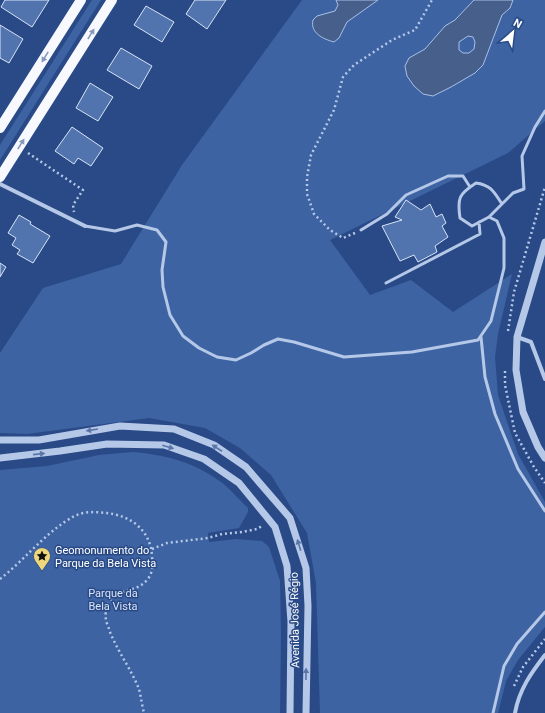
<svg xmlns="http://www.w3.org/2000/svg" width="545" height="713" font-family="Roboto,sans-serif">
<rect width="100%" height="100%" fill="#294a87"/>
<path fill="#3d63a3" d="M92,0H101L0,160V145Z
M302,0H545V121L508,153L330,240L370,295L411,280L453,312L512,274L498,334L495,357L498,395L518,454L545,502V627L518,660L506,681L498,713H320L316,583L307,533L271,475L240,448L205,428L149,418L27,434L0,433V353L43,288L121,264L182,165Z
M133,452C165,455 191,461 218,480C229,487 238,499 248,508V512L239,528L208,533L209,542L236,539L262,541L269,547L280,581L281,634L280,713H0V470L47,466L99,455Z"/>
<path fill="#475f8b" stroke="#a9c1e8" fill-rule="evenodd" d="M336,0H378L347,22L339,38L334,42C323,39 310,33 313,20L317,16L335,11L338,5Z
M474,0H513L510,8L502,15L483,65L475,73L451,87L433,96L423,94L414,86L407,76L405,66L409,58L425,49L445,26L455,20ZM468,36L473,37L475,42L474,49L469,53H463L459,50V42Z"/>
<path fill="#5173ae" stroke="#d8e3f6" d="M5,0H49L32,27L1,7Z
M195,0H226L207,29L186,14Z
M146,6L174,22L162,42L134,25Z
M0,25L23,39L9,63L0,58Z
M121,48L152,66L139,89L107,70Z
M90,83L113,97L98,121L76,108Z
M72,127L103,148L91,166L78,158L74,164L55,151Z
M406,200L421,210L430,204L436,217L442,214L446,223L442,226L448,237L435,246L437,252L418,262L414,255L400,261L382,226L402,220L395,217Z
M19,215L31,222L30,224L50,236L33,263L17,254L20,250L12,245L16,238L8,233Z
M0,263L6,267L0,277Z"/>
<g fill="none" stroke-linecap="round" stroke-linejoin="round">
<path stroke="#b5c8e8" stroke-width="2.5" stroke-dasharray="2 3" stroke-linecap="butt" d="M28,153L83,190L73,205L74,212
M355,233L343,238L330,230L314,214L307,194V177L311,155L334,110L343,77L354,65L392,40L415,30L432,0
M508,331L514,292L545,187
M505,371V385L515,433L534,467L545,483
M152,549L167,543L208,538L222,534L242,532L257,529L262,526
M0,579C23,561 42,537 66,521C70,519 73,516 77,515C86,511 97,512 107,513C132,516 151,531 152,557C153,565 153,573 147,580C134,596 102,586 106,621C107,624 109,628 110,632C118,652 131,669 139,689C141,697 142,705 144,713
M514,686L523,667L545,639"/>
<path stroke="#b5c8e8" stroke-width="3" d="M502,204C494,192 491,185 476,183C459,194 457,198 460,218L472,226L489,217L513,193L524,189L522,156L535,127L545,111
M85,226L115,231L137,225L157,230L166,242L162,270L163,287L170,315L183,336L199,348L217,357L236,360L251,353L264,345L278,339L294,342L344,357L412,352L478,340L491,321L504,268V238L497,221L489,217
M361,230L387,214L406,195L448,176H463L470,187
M386,283L480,234L479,222
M481,337L485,377L495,414L518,469L545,511
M493,713L504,666L517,644L545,612"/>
<path stroke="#b5c8e8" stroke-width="4" d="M0,184L85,226
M517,337L531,342L545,379
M515,713C519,690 531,673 545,655"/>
<path stroke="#b5c8e8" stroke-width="7" d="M545,242L517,337L516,370L523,412L538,447L545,458
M0,440H39L120,426L174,429L214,445L246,467L290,518L306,568L308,606L306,713
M0,458L60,451L107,444L164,445L204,459L239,483L275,527L287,566L291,622L290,713"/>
<path stroke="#f7f9fe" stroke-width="10" d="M0,128L81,0
M0,177L112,0"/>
</g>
<defs><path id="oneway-solid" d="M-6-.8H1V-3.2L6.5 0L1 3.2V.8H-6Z"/></defs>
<g fill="#8699bd">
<use href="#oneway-solid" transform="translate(91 34) rotate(-58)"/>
<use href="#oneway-solid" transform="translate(45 57) rotate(122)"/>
<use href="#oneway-solid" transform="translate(21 144) rotate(-58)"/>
</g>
<g fill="#5a76a9">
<use href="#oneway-solid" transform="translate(92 430) rotate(171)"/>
<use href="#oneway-solid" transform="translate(168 447) rotate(16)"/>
<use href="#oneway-solid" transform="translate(217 448) rotate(-147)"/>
<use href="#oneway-solid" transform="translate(39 454) rotate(-6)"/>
<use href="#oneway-solid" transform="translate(299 545) rotate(-107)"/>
<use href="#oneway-solid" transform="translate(306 674) rotate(-89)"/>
</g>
<defs>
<g id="sight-pin" transform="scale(0.9)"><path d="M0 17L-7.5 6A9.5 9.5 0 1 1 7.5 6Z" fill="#efd87b" stroke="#294a87"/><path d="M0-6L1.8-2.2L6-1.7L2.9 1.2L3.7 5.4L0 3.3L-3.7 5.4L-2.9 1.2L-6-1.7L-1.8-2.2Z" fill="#111"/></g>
</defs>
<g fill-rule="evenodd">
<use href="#sight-pin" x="42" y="556"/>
</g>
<g text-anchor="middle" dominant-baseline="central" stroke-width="3" stroke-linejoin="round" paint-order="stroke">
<g font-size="11" fill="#fff" stroke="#294a87" text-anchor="start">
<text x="55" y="550">Geomonumento do<tspan x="55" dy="13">Parque da Bela Vista</tspan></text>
</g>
<g font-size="11" fill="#d8e3f6" stroke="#294a87">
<text x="113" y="593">Parque da<tspan x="113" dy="13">Bela Vista</tspan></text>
</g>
<g font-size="11" fill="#fff" stroke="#294a87">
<text transform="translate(295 620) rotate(-91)">Avenida José Régio</text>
</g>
</g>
<g transform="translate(513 32) rotate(28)" stroke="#294a87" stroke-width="3" paint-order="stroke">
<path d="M0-3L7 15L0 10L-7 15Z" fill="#ffffff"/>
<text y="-6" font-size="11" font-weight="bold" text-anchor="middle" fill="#ffffff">N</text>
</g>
</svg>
